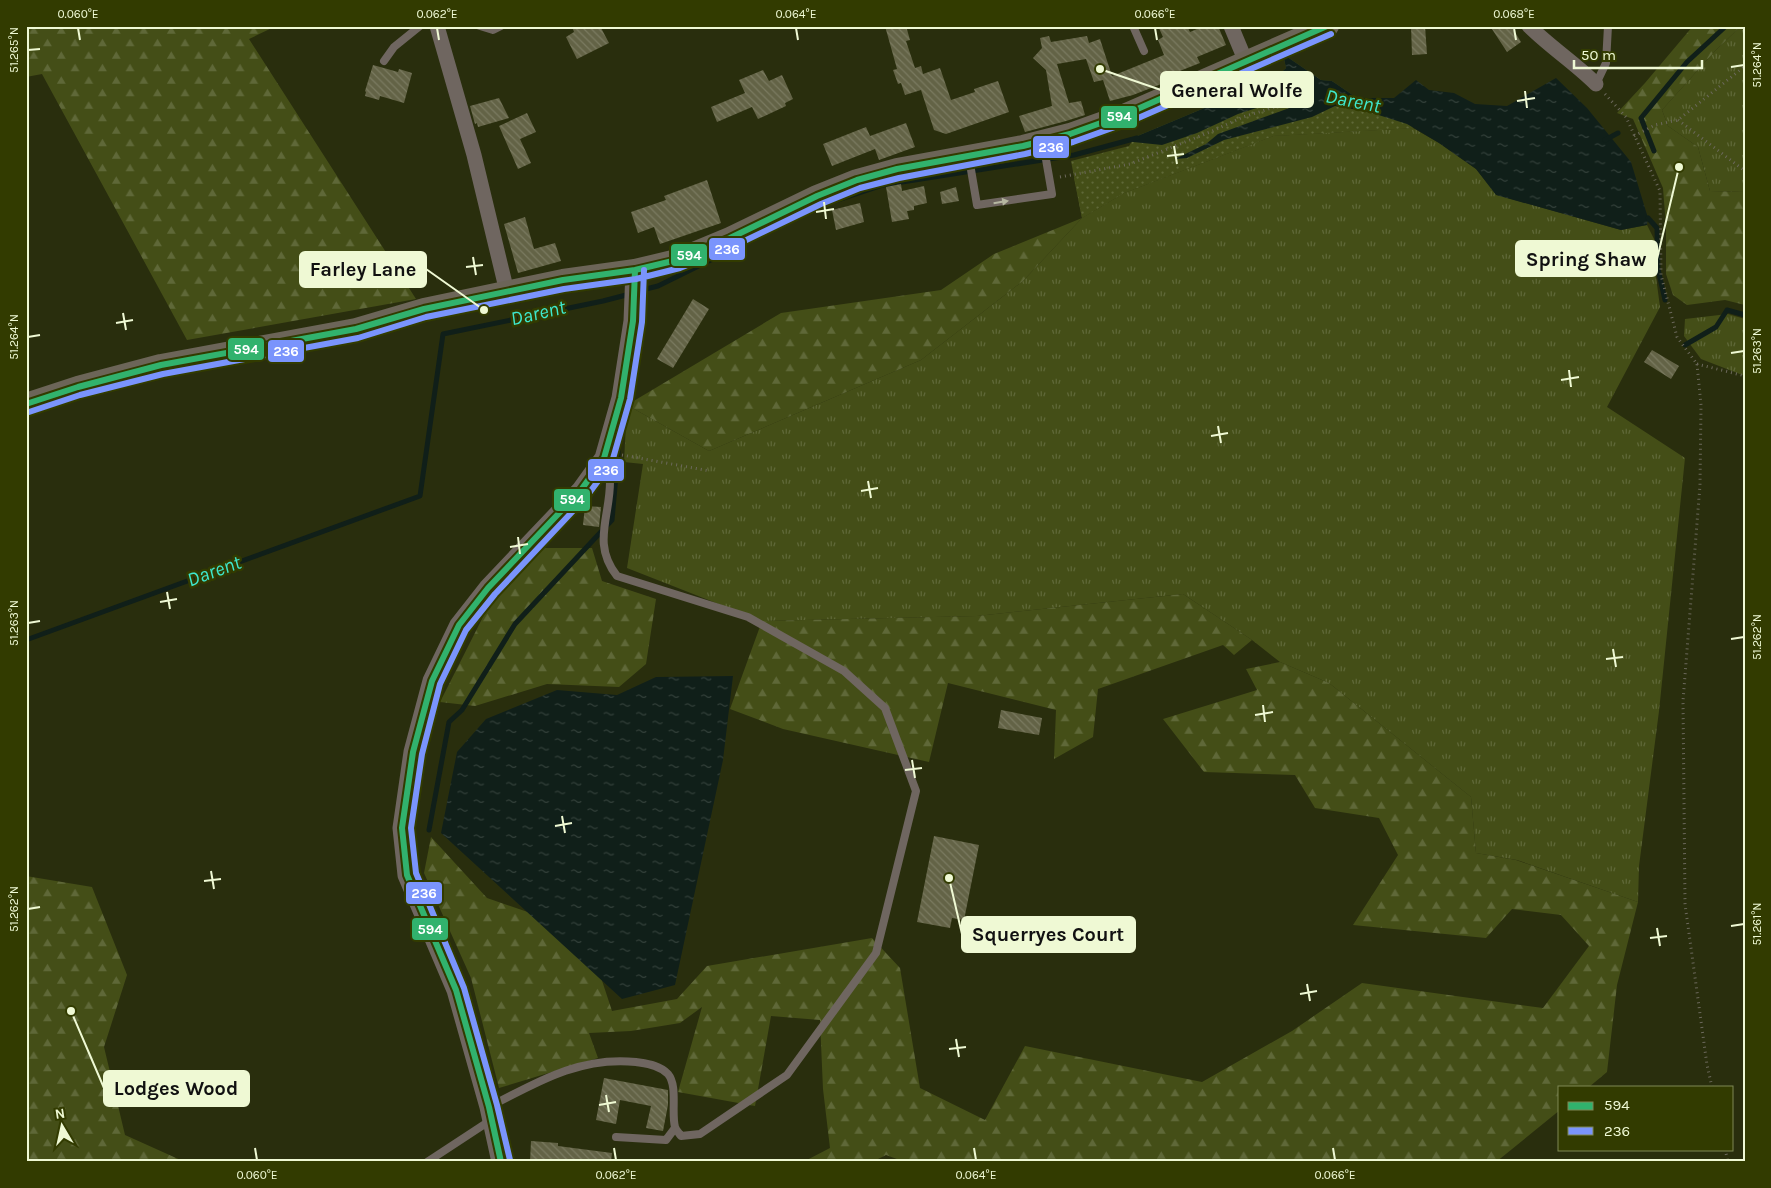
<svg xmlns="http://www.w3.org/2000/svg" width="1771" height="1188" font-family="Karla,sans-serif">
<defs>
<pattern id="grass-tufts" width="24" height="20" patternUnits="userSpaceOnUse" patternTransform="scale(1.25)"><rect width="24" height="20" fill="#444e17"/><path d="M3 7l-1-3M5 7V3M7 7l1-3M15 17l-1-3M17 17v-4M19 17l1-3" fill="none" stroke="#5f6838"/></pattern>
<pattern id="forest-firs" width="22" height="20" patternUnits="userSpaceOnUse" patternTransform="scale(1.25)"><rect width="22" height="20" fill="#444e17"/><path d="M5 1l3.5 6h-7zM16 11l3.5 6h-7z" fill="#5f6838"/></pattern>
<pattern id="park-dots" width="8" height="8" patternUnits="userSpaceOnUse" patternTransform="scale(1.25)"><rect width="8" height="8" fill="#444e17"/><path d="M2 2h.1M6 6h.1" fill="none" stroke="#5f6838" stroke-width="1.8" stroke-linecap="round"/></pattern>
<pattern id="water-ripples" width="26" height="14" patternUnits="userSpaceOnUse" patternTransform="scale(1.25)"><rect width="26" height="14" fill="#101f19"/><path d="M2 4q2-2 4 0t4 0M15 11q2-2 4 0t4 0" fill="none" stroke="#33403a"/></pattern>
<pattern id="building-back-hatch" width="6" height="6" patternUnits="userSpaceOnUse" patternTransform="scale(1.25)"><rect width="6" height="6" fill="#636346"/><path d="M-1 5l2 2M0 0l6 6M5-1l2 2" fill="none" stroke="#7a7a60"/></pattern>
</defs>
<rect width="100%" height="100%" fill="#292e0d"/>
<path fill="url(#grass-tufts)" d="M1741,26H1745V192L1710,191L1698,147L1668,126L1662,110L1715,51Z
M1413,128L1439,143L1476,169L1497,195L1621,230L1647,225L1656,243V277L1660,307L1607,407L1685,458L1659,711L1639,866L1638,902L1517,860L1476,853L1471,797L1329,683L1280,662L1252,640L1183,594L977,616L762,621L627,568L643,464L624,462L627,405L709,451L921,360L1023,281L1082,218L1124,193L1273,136Z
M1728,314L1745,319V376L1701,359L1684,336L1685,319Z"/>
<path fill="url(#forest-firs)" d="M26,26H276L249,39L416,299L187,340L42,74L26,77Z
M1693,26H1741L1715,51L1662,110L1668,126L1698,147L1710,191L1745,192V305L1725,300L1687,305L1673,295L1666,274V227L1663,188L1633,119L1617,113L1645,83Z
M1407,124L1413,128L1273,136L1124,193L1082,218L1023,281L921,360L709,451L627,405L781,313L941,290L994,254L1082,218L1074,178L1224,140Z
M541,548H592L602,581L656,599L646,664L619,687L547,684L475,706L440,702L486,611Z
M1183,594L1252,640L1234,655L1223,645L1098,689L1093,737L1054,759L1056,710L948,683L929,762L783,729L730,709L762,621L977,616Z
M1280,662L1329,683L1471,797L1476,853L1516,860L1638,902L1617,985L1607,1072L1589,1087H1560V1110L1496,1162H905L886,1155L872,1162H803L830,1148L823,1089L820,1020L771,1016L755,1106L678,1092L702,1007L680,1023L631,1031L589,1033L598,1058L499,1088L471,978L424,873L431,837L487,898L586,932L612,1011L677,999L707,966L872,938L900,968L920,1088L985,1120L1025,1046L1202,1082L1292,1031L1362,983L1543,1008L1589,946L1561,915L1512,909L1486,938L1353,925L1398,855L1379,818L1315,808L1295,775L1204,772L1163,719L1257,690L1246,669Z
M26,876L92,887L127,975L104,1047L125,1135L185,1162H26Z"/>
<path fill="url(#park-dots)" d="M1283,54L1321,80L1332,81L1357,98H1394L1413,128L1273,136L1124,193L1082,218L1071,161L1129,146L1135,137L1274,79L1286,68Z"/>
<path fill="url(#water-ripples)" d="M1283,54L1321,80L1332,81L1357,98H1394L1416,80L1429,90L1454,93L1475,104L1507,106L1556,78L1587,108L1631,162L1648,218L1647,225L1621,230L1496,195L1476,169L1439,143L1407,124L1369,112L1335,106L1312,117L1224,140L1187,158L1175,159L1206,144L1218,134L1295,106L1302,100L1294,96L1238,114L1197,133L1162,145L1133,142L1132,139L1135,137L1274,79L1286,68Z
M733,676L723,760L675,985L622,999L441,833L457,752L486,719L557,690L617,695L656,677Z"/>
<g fill="none" stroke-linecap="round" stroke-linejoin="round">
<path stroke="#101f19" stroke-width="5" d="M1605,140L1618,133
M1654,151L1641,118L1687,62L1726,26
M829,203L883,185L1074,155L1137,138
M1648,218L1657,228L1658,269L1665,300
M638,291L658,286L737,247
M1685,345L1716,327L1727,310L1745,315
M26,640L420,496L443,334L603,301L630,294
M429,830L449,722L462,710L515,624L612,520L620,431"/>
</g>
<path fill="url(#building-back-hatch)" d="M572,26H600L609,43L577,59L566,37L574,32Z
M885,26H906L910,40L906,41L915,68L921,66L923,74L940,68L951,100L975,92L974,89L998,81L1009,112L946,134L934,130L921,90L905,95L901,83L898,84L893,70L897,69Z
M1158,26H1187L1190,32L1204,26H1218L1226,45L1197,57L1200,63L1167,76L1169,81L1133,95L1110,101L1103,80L1094,82L1086,59L1057,64L1069,103L1081,101L1085,115L1066,121L1025,132L1019,116L1052,106L1046,70L1033,58L1042,48L1040,38L1049,36L1051,42L1087,36L1089,43L1100,39L1112,76L1164,55L1158,40L1163,37Z
M1411,26H1425L1427,54L1412,55Z
M1490,26H1511L1521,42L1507,52Z
M373,65L398,72L399,69L412,73L404,103L380,96L379,100L365,96L366,92L365,91Z
M763,70L769,81L782,75L793,99L785,103L786,106L758,119L752,107L717,122L711,107L745,93L739,80Z
M499,98L509,118L478,127L477,123L475,124L470,106Z
M527,113L536,132L520,139L531,163L518,169L499,126Z
M906,123L915,147L879,160L875,149L832,166L823,144L866,127L870,136Z
M707,180L721,223L660,244L654,227L638,233L631,212L666,200L664,196Z
M901,184L902,191L924,186L927,203L914,206V210L907,211L909,219L892,222L886,187Z
M956,187L959,201L942,204L940,192Z
M860,203L864,222L836,230L832,210Z
M525,217L534,249L555,243L561,261L518,273L504,224Z
M693,299L709,309L673,368L657,359Z
M1652,350L1679,366L1671,379L1644,362Z
M585,506L601,507L599,527L583,525Z
M1001,710L1042,718L1039,735L998,728Z
M934,836L979,845L964,920L952,918L950,928L917,922Z
M604,1078L668,1090V1105L663,1131L646,1128L651,1106L620,1100L616,1124L596,1120Z
M531,1141L558,1143V1146L612,1153L611,1162H530Z"/>
<g fill="none" stroke-linecap="round" stroke-linejoin="round">
<path stroke="#6c695c" stroke-width="3" stroke-dasharray="1 4" stroke-linecap="butt" d="M1605,94L1626,117L1660,191L1661,275L1677,337L1697,364
M1678,120L1745,171
M1634,136L1655,125L1678,120L1745,66
M1060,177L1130,164L1210,132L1243,117L1291,102
M1697,364L1701,405L1700,485L1683,701L1685,904L1707,1065L1712,1087
M1697,364L1745,376
M622,455L710,471
M1725,1149L1728,1162"/>
<path stroke="#6f6660" stroke-width="8" d="M480,26L493,30L501,26
M1133,26L1144,51
M384,61L394,47L420,26
M1596,84L1606,63L1608,26
M969,158L977,205L1052,194L1043,142
M489,1107C537,1082 580,1056 636,1062C648,1064 659,1065 668,1074C678,1086 671,1112 675,1127C676,1130 679,1133 681,1136L700,1134L787,1075L876,953L916,791L885,708L844,671L748,617L617,576C591,543 611,516 610,479C609,473 606,466 605,460
M616,1137L666,1140L675,1128
M427,1162L491,1120"/>
<path stroke="#6f6660" stroke-width="15" d="M437,26L474,155L507,292
M1231,26L1246,62
M1529,26C1550,47 1575,63 1596,84"/>
<path stroke="#6f6660" stroke-width="19" d="M501,1162L489,1107L456,990L407,875L402,828L413,752L432,681L459,625L488,588L581,490L604,458L621,398L633,321L635,270"/>
<path stroke="#6c6558" stroke-width="22" d="M26,404L78,387L161,365L356,329L424,309L563,280L635,270L677,260L730,238L817,196L857,180L897,169L1023,146L1070,134L1126,114L1328,26"/>
<g stroke="#323b00" stroke-width="10">
<path id="bus-1" d="M26,404L78,387L161,365L356,329L424,309L563,280L635,270L677,260L730,238L817,196L857,180L897,169L1023,146L1070,134L1126,114L1327,26
M501,1162L489,1107L456,990L407,875L402,828L413,752L432,681L459,625L488,588L581,490L604,458L621,398L633,321L635,270"/>
</g>
<g stroke="#323b00" stroke-width="10">
<path id="bus-2" d="M29,412L80,395L163,374L358,338L426,317L564,289L636,279L680,268L734,246L821,204L860,188L899,178L1025,154L1073,142L1129,122L1331,34
M510,1160L497,1105L464,988L416,873L411,828L422,754L440,684L466,630L495,594L587,496L612,462L630,399L642,322L644,270"/>
</g>
<use href="#bus-1" stroke="#31b26d" stroke-width="6"/>
<use href="#bus-2" stroke="#7a94fc" stroke-width="6"/>
</g>
<defs><path id="oneway-solid" d="M-6-.8H1V-3.2L6.5 0L1 3.2V.8H-6Z" transform="scale(1.25)"/></defs>
<use fill="#b5b7a0" href="#oneway-solid" transform="translate(1001 202) rotate(-9)"/>
<path fill="none" stroke="#eff9d4" stroke-width="2" d="M78,28L80,40M437,28L439,40M796,28L798,40M1155,28L1157,40M1514,28L1516,40M28,50L40,49M1731,67L1744,65M1525,91L1527,108M1517,101L1535,98M1174,146L1177,164M1167,156L1184,154M824,202L826,219M816,212L834,209M473,257L476,275M466,267L483,265M123,313L126,330M116,323L133,320M28,337L40,335M1731,353L1744,351M1569,370L1571,387M1561,380L1579,377M1218,426L1221,443M1211,436L1228,433M868,481L871,498M861,491L878,488M518,537L520,554M510,547L528,544M167,592L170,609M160,602L177,599M28,623L40,621M1731,639L1744,637M1613,649L1616,667M1606,659L1623,657M1263,705L1265,722M1255,715L1273,712M912,760L915,778M905,770L922,768M562,816L565,833M555,826L572,823M211,871L214,889M204,881L221,879M28,909L40,907M1731,926L1744,924M1657,928L1660,946M1650,938L1667,936M1307,984L1310,1001M1300,994L1317,991M956,1039L959,1057M949,1049L966,1047M606,1095L609,1112M599,1105L616,1102M255,1148L257,1160M614,1148L616,1160M974,1148L976,1160M1333,1148L1335,1160"/>
<g text-anchor="middle" dominant-baseline="central" stroke-width="5" stroke-linejoin="round" paint-order="stroke">
<g font-size="20" font-style="italic" fill="#3ee8cd" stroke="#323b00">
<text transform="translate(1353 101) rotate(11)">Darent</text>
<text transform="translate(538 313) rotate(-13)">Darent</text>
<text transform="translate(214 571) rotate(-20)">Darent</text>
</g>
</g>
<path fill="none" stroke="#eff9d4" stroke-width="2" d="M1100 69L1161 90M1679 167L1657 259M484 310L426 269M949 878L962 934M71 1011L104 1088"/>
<g fill="#eff9d4" stroke="#323b00" stroke-width="2">
<circle cx="1100" cy="69" r="5"/>
<circle cx="1679" cy="167" r="5"/>
<circle cx="484" cy="310" r="5"/>
<circle cx="949" cy="878" r="5"/>
<circle cx="71" cy="1011" r="5"/>
</g>
<g fill="#eff9d4" stroke="#eff9d4" stroke-width="2">
<rect x="1161" y="72" width="152" height="35" rx="5"/>
<rect x="1516" y="241" width="141" height="35" rx="5"/>
<rect x="300" y="252" width="126" height="35" rx="5"/>
<rect x="962" y="917" width="173" height="35" rx="5"/>
<rect x="104" y="1071" width="145" height="35" rx="5"/>
</g>
<g font-size="20" text-anchor="middle" font-weight="bold" fill="#111">
<text x="1237" y="97">General Wolfe</text>
<text x="1586" y="266">Spring Shaw</text>
<text x="363" y="276">Farley Lane</text>
<text x="1048" y="941">Squerryes Court</text>
<text x="176" y="1095">Lodges Wood</text>
</g>
<g stroke="#323b00" stroke-width="2">
<rect x="1100" y="105" width="38" height="24" rx="5" fill="#31b26d"/>
<rect x="1032" y="135" width="38" height="24" rx="5" fill="#7a94fc"/>
<rect x="708" y="237" width="38" height="24" rx="5" fill="#7a94fc"/>
<rect x="670" y="243" width="38" height="24" rx="5" fill="#31b26d"/>
<rect x="227" y="337" width="38" height="24" rx="5" fill="#31b26d"/>
<rect x="267" y="339" width="38" height="24" rx="5" fill="#7a94fc"/>
<rect x="587" y="458" width="38" height="24" rx="5" fill="#7a94fc"/>
<rect x="553" y="488" width="38" height="24" rx="5" fill="#31b26d"/>
<rect x="405" y="881" width="38" height="24" rx="5" fill="#7a94fc"/>
<rect x="411" y="917" width="38" height="24" rx="5" fill="#31b26d"/>
</g>
<g font-size="14" text-anchor="middle" font-weight="bold" fill="#fff">
<text x="1119" y="121">594</text>
<text x="1051" y="152">236</text>
<text x="727" y="254">236</text>
<text x="689" y="260">594</text>
<text x="246" y="354">594</text>
<text x="286" y="356">236</text>
<text x="606" y="475">236</text>
<text x="572" y="504">594</text>
<text x="424" y="898">236</text>
<text x="430" y="934">594</text>
</g>
<rect width="1771" height="1188" fill="none" stroke="#323b00" stroke-width="55"/>
<rect x="1558" y="1086" width="175" height="65" fill="#323b00" stroke="#7e8755"/>
<rect x="1568" y="1102" width="25" height="8" fill="#31b26d" stroke="#7e8755"/>
<text x="1604" y="1110" font-size="15" fill="#eff9d4">594</text>
<rect x="1568" y="1127" width="25" height="8" fill="#7a94fc" stroke="#7e8755"/>
<text x="1604" y="1136" font-size="15" fill="#eff9d4">236</text>
<g transform="translate(62 1126) rotate(351)" stroke="#323b00" stroke-width="4" paint-order="stroke">
<path d="M0-4L9 19L0 12L-9 19Z" fill="#eff9d4"/>
<text y="-8" font-size="14" font-weight="bold" text-anchor="middle" fill="#eff9d4">N</text>
</g>
<path d="M1574 60v8h128v-8" fill="none" stroke="#eff9d4" stroke-width="2.5"/>
<text x="1581" y="60" font-size="15" fill="#eff9d4" stroke="#323b00" stroke-width="4" paint-order="stroke">50 m</text>
<rect x="28" y="28" width="1716" height="1132" fill="none" stroke="#eff9d4" stroke-width="2"/>
<g font-size="12" text-anchor="middle" fill="#eff9d4">
<text x="78" y="18">0.060°E</text>
<text x="437" y="18">0.062°E</text>
<text x="796" y="18">0.064°E</text>
<text x="1155" y="18">0.066°E</text>
<text x="1514" y="18">0.068°E</text>
<text transform="translate(14 50) rotate(-90)" y="4">51.265°N</text>
<text transform="translate(1757 65) rotate(-90)" y="4">51.264°N</text>
<text transform="translate(14 337) rotate(-90)" y="4">51.264°N</text>
<text transform="translate(1757 351) rotate(-90)" y="4">51.263°N</text>
<text transform="translate(14 623) rotate(-90)" y="4">51.263°N</text>
<text transform="translate(1757 637) rotate(-90)" y="4">51.262°N</text>
<text transform="translate(14 909) rotate(-90)" y="4">51.262°N</text>
<text transform="translate(1757 924) rotate(-90)" y="4">51.261°N</text>
<text x="257" y="1179">0.060°E</text>
<text x="616" y="1179">0.062°E</text>
<text x="976" y="1179">0.064°E</text>
<text x="1335" y="1179">0.066°E</text>
</g>
</svg>
